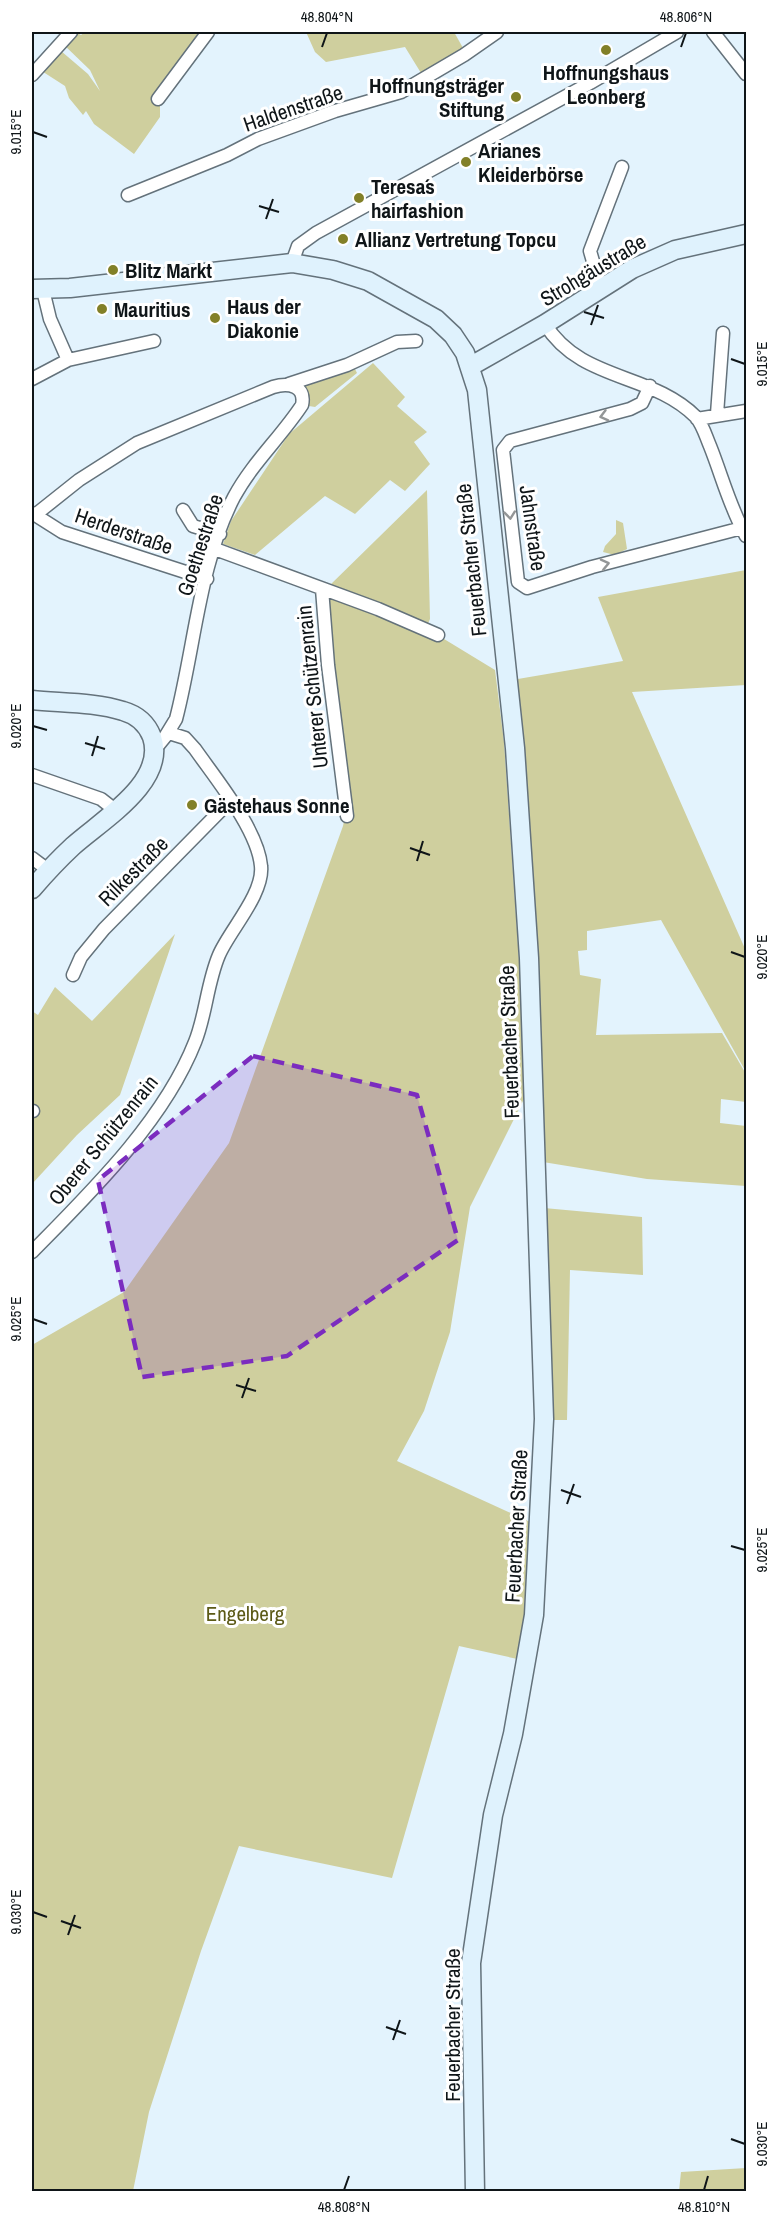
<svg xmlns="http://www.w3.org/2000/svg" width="778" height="2223" font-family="'Archivo Narrow',sans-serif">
<rect width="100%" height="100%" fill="#e3f3fd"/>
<path fill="#cfcf9e" d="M75,32L81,35L85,32H201L160,96V117L134,154L94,124L86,111L83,115L69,98L65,86L37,68L61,51L88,74L100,91L90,70L63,44Z
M306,32H454L463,48L421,73L405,47L326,62L315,52Z
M373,363L405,397L397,406L427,432L414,442L430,464L405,491L390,480L355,514L325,496L255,555L223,544L231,521L289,434Z
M353,365L357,373L315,407L309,406L307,393L301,386Z
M427,490L430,619L426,628L495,670L504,742L528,1091L470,1207L450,1332L424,1411L397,1461L539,1526L522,1660L459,1646L392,1878L239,1846L201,1951L149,2112L133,2191H32V1345L124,1292L229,1143L343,826L346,811L327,588Z
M616,520L623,523L627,549L615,555L603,552L605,546L616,534Z
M746,570V685L632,692L746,951V1072L661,920L587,931V950L578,951L580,975L601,979L596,1035L722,1033L746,1074V1102L721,1099L720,1123L746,1126V1186L647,1179L543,1162L512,680L623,661L598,597Z
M175,934L120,1095L77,1135L32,1184V1011L38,1015L55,987L92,1021Z
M544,1208L642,1217L643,1275L570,1270L567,1420H550Z
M746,2168V2191H679L681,2172Z"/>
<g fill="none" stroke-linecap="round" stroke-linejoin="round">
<g stroke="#64727b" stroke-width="15">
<path id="minor" d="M713,32L746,74
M32,75L71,32
M158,99L208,32
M128,195L227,155L258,139L335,111L401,92L464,55L497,32
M292,263L298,246L316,233L590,83L677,32
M601,289L590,251L622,167
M43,290L50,319L68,360
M545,324C581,382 651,372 696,417C703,425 706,437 710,446C722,476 730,508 746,536
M32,379L68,360L154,341
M289,384L347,365L397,342L416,341
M650,386L642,403L630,409L510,441L503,450L518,582L527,588L592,567L742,528
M717,414L723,333
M697,419L746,411
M183,510L193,526L220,534
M32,513L62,532L207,579
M35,515L79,480L137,443L273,387C289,382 306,386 302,405C281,437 253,462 234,497C199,564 195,646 176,719L165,737L156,748
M215,549L378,609L438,635
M322,589L328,665L347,816
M32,775L101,799L115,810
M32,858L48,870
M73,975L81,957L104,929L230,801
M32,1111H33
M32,1252C90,1193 164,1121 195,1042C206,1015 207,983 219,955C229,931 264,894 261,866C258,830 216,779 195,749L185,738L169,733"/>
</g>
<g stroke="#64727b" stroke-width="21">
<path id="secondary" d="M32,289L70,288L292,263L333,270L368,281L436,319L453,335L465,353L477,390L515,748L529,958L544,1419L534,1615L513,1734L493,1815L471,1963L475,2192
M471,366L545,324L632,269L675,250L746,234
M32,700C61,703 95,702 123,711C137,715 147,724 152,737C167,782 102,820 73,846C59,859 45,874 32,889"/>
</g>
<use href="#minor" stroke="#fff" stroke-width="12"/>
<use href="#secondary" stroke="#dff2fd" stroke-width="18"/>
</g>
<defs><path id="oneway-chevron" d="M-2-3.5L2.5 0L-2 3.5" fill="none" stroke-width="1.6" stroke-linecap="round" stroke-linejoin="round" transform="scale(1.5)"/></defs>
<g stroke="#939697">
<use href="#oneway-chevron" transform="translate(604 416) rotate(165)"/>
<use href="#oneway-chevron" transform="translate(510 515) rotate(84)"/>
<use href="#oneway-chevron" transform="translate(605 564) rotate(-13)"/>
</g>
<path fill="#7b2cbf" fill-opacity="0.2" stroke="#7b2cbf" stroke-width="4.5" stroke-dasharray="12 8" stroke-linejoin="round" d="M253,1056L417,1095L458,1240L287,1356L142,1377L98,1180Z"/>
<path fill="none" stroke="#0f1518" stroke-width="2" d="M322,47L327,33M681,47L686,33M33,132L47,137M259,206L279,212M266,219L273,199M584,312L604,318M591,325L598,305M731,359L745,364M33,726L47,730M85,743L105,749M92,756L98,736M410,848L430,855M417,861L423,841M731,952L745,957M33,1319L47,1324M236,1385L256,1391M242,1398L249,1378M561,1490L581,1497M567,1504L574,1484M731,1546L745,1550M33,1912L47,1917M61,1921L81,1928M68,1935L75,1915M386,2027L406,2034M393,2040L400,2020M731,2139L745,2144M344,2190L349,2176M704,2190L708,2176"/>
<g fill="#828028" stroke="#fff" stroke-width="2">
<circle cx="606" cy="50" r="6"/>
<circle cx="516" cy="97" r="6"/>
<circle cx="466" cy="162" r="6"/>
<circle cx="359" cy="198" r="6"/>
<circle cx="343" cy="239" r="6"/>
<circle cx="113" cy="270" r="6"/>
<circle cx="102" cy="309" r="6"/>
<circle cx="215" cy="318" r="6"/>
<circle cx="192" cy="805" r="6"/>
</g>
<g text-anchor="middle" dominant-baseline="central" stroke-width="6" stroke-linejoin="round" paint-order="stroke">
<g font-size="21" font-weight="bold" fill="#0f1518" stroke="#fff" text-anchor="start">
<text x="606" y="72" text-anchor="middle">Hoffnungshaus<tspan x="606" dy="24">Leonberg</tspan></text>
<text x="504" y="85" text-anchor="end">Hoffnungsträger<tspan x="504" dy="24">Stiftung</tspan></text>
<text x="478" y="150">Arianes<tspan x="478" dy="24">Kleiderbörse</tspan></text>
<text x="371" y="186">Teresa´s<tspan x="371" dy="24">hairfashion</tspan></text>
<text x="355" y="239">Allianz Vertretung Topcu</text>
<text x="125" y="270">Blitz Markt</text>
<text x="227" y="306">Haus der<tspan x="227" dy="24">Diakonie</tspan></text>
<text x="114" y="309">Mauritius</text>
<text x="204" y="805">Gästehaus Sonne</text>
</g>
<g font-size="21" fill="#0f1518" stroke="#fff">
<text transform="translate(293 108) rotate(-19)">Haldenstraße</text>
<text transform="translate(593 270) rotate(-31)">Strohgäustraße</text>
<text transform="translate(533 528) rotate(82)">Jahnstraße</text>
<text transform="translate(124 531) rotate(19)">Herderstraße</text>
<text transform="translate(200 545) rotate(-72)">Goethestraße</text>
<text transform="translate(471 560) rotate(-96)">Feuerbacher Straße</text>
<text transform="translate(312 687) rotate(-96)">Unterer Schützenrain</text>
<text transform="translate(133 871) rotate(-45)">Rilkestraße</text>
<text transform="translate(509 1042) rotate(-92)">Feuerbacher Straße</text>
<text transform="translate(103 1140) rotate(-51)">Oberer Schützenrain</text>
<text transform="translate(516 1526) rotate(-87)">Feuerbacher Straße</text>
<text transform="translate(452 2025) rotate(-90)">Feuerbacher Straße</text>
</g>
<g font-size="21" fill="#5c5a17" stroke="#fff">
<text x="245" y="1613">Engelberg</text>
</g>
</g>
<rect width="778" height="2223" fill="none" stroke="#ffffff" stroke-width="66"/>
<rect x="33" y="33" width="712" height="2157" fill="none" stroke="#0f1518" stroke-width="2"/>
<g font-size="15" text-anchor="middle" fill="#0f1518">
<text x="327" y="22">48.804°N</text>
<text x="686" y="22">48.806°N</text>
<text transform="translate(16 132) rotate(-90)" y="5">9.015°E</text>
<text transform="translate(762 364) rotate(-90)" y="5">9.015°E</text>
<text transform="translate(16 726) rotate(-90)" y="5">9.020°E</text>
<text transform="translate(762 957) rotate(-90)" y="5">9.020°E</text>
<text transform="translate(16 1319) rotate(-90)" y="5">9.025°E</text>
<text transform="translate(762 1550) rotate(-90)" y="5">9.025°E</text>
<text transform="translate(16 1912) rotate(-90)" y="5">9.030°E</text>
<text transform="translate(762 2144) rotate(-90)" y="5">9.030°E</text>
<text x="344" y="2212">48.808°N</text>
<text x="704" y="2212">48.810°N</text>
</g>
</svg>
